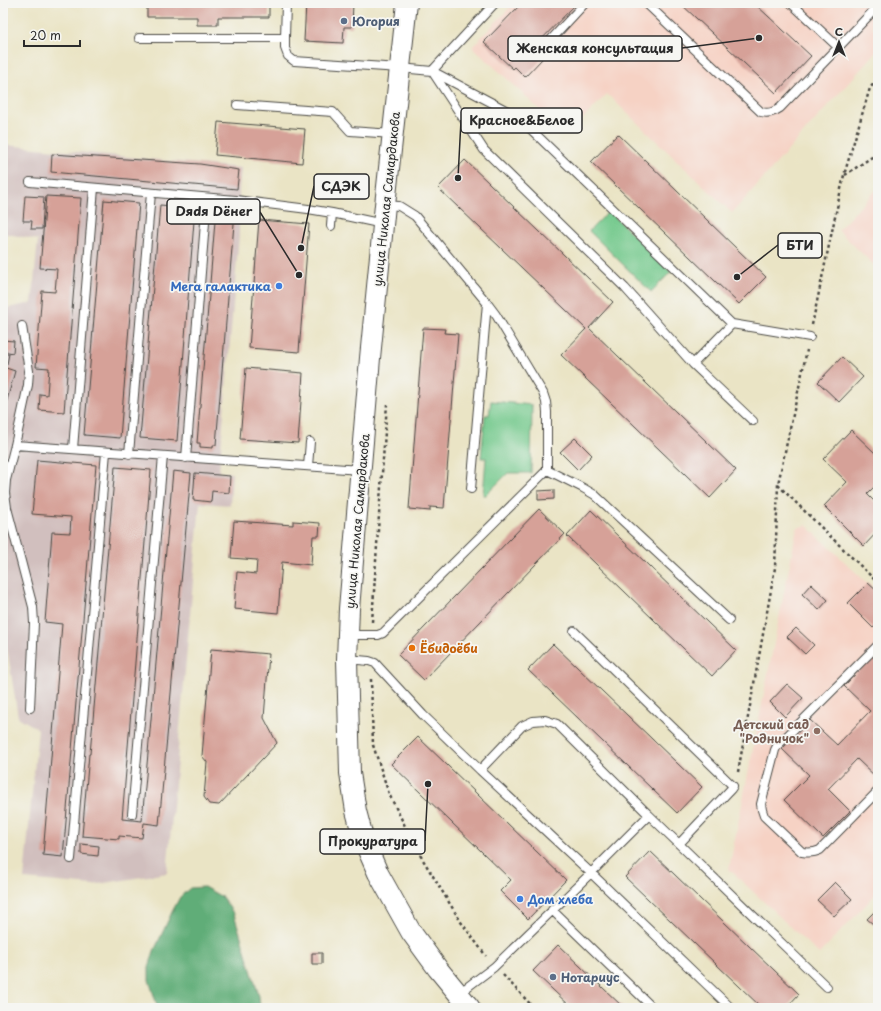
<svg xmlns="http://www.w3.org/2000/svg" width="881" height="1011" font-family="'Playpen Sans',sans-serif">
<rect width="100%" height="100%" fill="#f6f6f2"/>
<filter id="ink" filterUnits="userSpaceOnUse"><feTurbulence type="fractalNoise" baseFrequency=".025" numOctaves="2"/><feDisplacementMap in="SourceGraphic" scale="8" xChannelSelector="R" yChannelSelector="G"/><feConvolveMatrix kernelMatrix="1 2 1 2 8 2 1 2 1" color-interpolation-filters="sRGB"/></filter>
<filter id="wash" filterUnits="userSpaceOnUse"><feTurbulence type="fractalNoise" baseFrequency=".012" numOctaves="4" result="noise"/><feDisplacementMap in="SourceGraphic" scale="16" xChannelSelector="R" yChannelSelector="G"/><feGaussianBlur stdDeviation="0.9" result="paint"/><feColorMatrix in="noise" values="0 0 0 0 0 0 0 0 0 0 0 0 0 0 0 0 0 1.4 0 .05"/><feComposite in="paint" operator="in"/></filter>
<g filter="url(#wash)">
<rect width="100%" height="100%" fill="#eae4c5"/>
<path fill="#f6d2c4" d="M514,3H878V20L872,27L878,33V50L732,213L607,94L566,136L515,86L472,47Z
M878,188V269L838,230Z
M806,525L867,583H868L878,592V892L819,954L729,869L797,528Z"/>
<path fill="#d1bfbe" d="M5,145L241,168L239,189V235L219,472L232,473L230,505L200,503L167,873L92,885L24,879L38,729L18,717L3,623V309L32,303L38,240L3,233V169Z"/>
<path fill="#75c98d" stroke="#507a5c" d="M609,211L671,272L651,292L589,231Z
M491,401L532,405L531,473H508L486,495H483L486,458H481L485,415H489Z"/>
<path fill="#60ad78" stroke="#466c52" d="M204,887L222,897L234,914L259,996L260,1008H158L149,980V967L154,951L172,912L180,897L190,888Z"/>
<g id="blocks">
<path fill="#d6a198" d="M147,3H269V17H218V25H197V17H147Z
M306,3H353L352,27H344L343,43L304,41Z
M522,3H577L532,49L542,59L525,77L515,67L513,69L484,42Z
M680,3H754L811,56L776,93Z
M218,122L305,129L302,163L215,155Z
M618,134L766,277L739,304L591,162Z
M52,154L200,164L239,170L237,189L51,172Z
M465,160L613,302L589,328L736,470L710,498L561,355L586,329L438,188Z
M25,196L44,197L42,229H31L32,221H23Z
M46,196L81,198L64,412L39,410L40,394L47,395L49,368L36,367L42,291L55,292L57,269L40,268Z
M104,200L139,203L120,438L84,435Z
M160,205L195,208L177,441L140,438Z
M216,209L235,211L216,445H213V448L200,447V443H197Z
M259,220L309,224L299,352L249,348Z
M423,328L445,329L444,333L458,334L444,508L430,507V511L409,509Z
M3,340L14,341L13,353L3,351Z
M3,354H9L7,364H3Z
M842,357L863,377L839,402L818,382Z
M3,367L15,371L3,415Z
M246,368L303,373L298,443L240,439Z
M851,430L875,453L878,450V483L867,494L878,505V531L864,546L824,506L847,482L823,459Z
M575,438L592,455L578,470L560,452Z
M37,460L96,465L63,857L43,855L62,624L45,622L52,532L70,533L71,517L32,514Z
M115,467L151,470L122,819L142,821L173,471L191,473L159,825L144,823L142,838L119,836V839L82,836L89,754H90Z
M195,473L230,476L229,493L212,491L211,502L193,500Z
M554,490V499L538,500V491Z
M539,509L565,534L424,680L398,655Z
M591,510L736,650L712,676L567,536Z
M234,521L293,525V521L320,523L319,536H313L311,565L282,562L278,613L234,609L237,572L256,574L257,560L231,558Z
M868,583L878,592V623L873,628L848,603Z
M811,584L828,600L819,610L802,594Z
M796,628L814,645L805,654L787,637Z
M553,644L702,787L677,813L528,670Z
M211,649L269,654L264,718L277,743L219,805L209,804L204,797L207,762L202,756Z
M872,656L878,662V779L857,759L828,789L850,811L823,838L784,800L809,775L782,749L810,720L837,745L870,711L844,686Z
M787,684L803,698L785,717L770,702Z
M418,737L566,880L528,919L500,891L511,880L391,764Z
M81,844L99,846L98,856L81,854Z
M650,851L799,994L786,1008H762L625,877Z
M835,882L852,899L834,916L817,900Z
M878,908V919L873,924L867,919Z
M558,945L624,1008H572L533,971Z
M312,953H322V964H312Z"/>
</g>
</g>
<g filter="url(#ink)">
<use href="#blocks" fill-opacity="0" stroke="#484742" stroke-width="1"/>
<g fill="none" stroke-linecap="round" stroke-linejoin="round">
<g stroke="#484742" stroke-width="10">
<path id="service" d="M495,3L432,71L517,116L732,324L693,364
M646,3L761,112C769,114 774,112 780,108L878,6
M791,3L838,47
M139,38H285V48L288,56L294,61L400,68L432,71L484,150L625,288L693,364L753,421
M285,38L286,3
M547,44L585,3
M237,105L333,112L350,131L393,134
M30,182L236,200L308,209L332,213L383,224
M385,205L399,206L415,216L487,303L471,489
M331,226L332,213
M732,324L810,337
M22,326L29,371L28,385L15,445L6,480L5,493L7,508L33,607L34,623L30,708
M15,445L360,470
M73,449L94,188
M129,454L151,193
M186,458L207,198
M308,466L310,442
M547,470L583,488L595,495L729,620
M574,631L733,786L731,789L679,844
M348,635H378L383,633L547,470V412L546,402L543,393L496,315L487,303
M878,645L777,746L775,750L761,804L762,810L764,816L802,852C809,853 814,853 820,850L878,791
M347,659L369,661L375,663L423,715L480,770
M132,814L163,456
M649,815L827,987
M71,859L106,452
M552,910L653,1008
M458,994L494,967L591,873L649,815L557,724L545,720L533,721L522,726L480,770L591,873L731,1008"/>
</g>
<g stroke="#484742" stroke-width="22">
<path id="tertiary" d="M407,3L385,205L370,358L349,609L347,659L350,773L356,811L364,841L378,873L411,932L438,969L470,1008"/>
</g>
<path stroke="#484742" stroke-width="2.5" stroke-dasharray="3 3" stroke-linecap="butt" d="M845,175L878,153
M812,325L844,175L870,88L878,79
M778,485L878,583
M372,622L379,515L387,404
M371,679L373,745L389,794L417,850L461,922L486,956
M738,772L775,568L778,484L807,350
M503,975L534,1008"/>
<use href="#service" stroke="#fff" stroke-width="8"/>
<use href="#tertiary" stroke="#fff" stroke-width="20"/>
</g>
</g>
<g fill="#5c6f8a" stroke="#f6f6f2" stroke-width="1.5">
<circle cx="344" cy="21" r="4"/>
<circle cx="553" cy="977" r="4"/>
</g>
<g fill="#3f7fe0" stroke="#f6f6f2" stroke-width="1.5">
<circle cx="279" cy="286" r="4"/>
<circle cx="520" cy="899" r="4"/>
</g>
<circle fill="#e8710a" stroke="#f6f6f2" stroke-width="1.5" cx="412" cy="648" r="4"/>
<circle fill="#8d6e63" stroke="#f6f6f2" stroke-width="1.5" cx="817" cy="731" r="4"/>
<g text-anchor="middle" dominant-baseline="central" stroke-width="3.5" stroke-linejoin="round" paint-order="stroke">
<g font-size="12" font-weight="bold" fill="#4e5e75" stroke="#f6f6f2" text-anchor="start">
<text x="352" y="21">Югория</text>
<text x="561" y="977">Нотариус</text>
</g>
<g font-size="12" fill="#2b2b2b" stroke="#f6f6f2">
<text transform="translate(386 199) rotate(-84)">улица Николая Самардакова</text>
<text transform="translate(357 521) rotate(-85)">улица Николая Самардакова</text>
</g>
<g font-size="12" font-weight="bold" fill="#366cbe" stroke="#f6f6f2" text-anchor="end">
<text x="271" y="286">Мега галактика</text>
<text x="528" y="899" text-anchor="start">Дом хлеба</text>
</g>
<g font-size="12" font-weight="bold" fill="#c56008" stroke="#f6f6f2" text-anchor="start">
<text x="420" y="648">Ёбидоёби</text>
</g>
<g font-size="12" font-weight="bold" fill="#785e54" stroke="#f6f6f2" text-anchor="end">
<text x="809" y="724">Детский сад<tspan x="809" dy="14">"Родничок"</tspan></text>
</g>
</g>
<path fill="none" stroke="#2b2b2b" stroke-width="1.5" d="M759 38L682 48M458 178L461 120M301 248L314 186M299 275L260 212M737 277L778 245M428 784L425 841"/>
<g fill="#2b2b2b" stroke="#f6f6f2" stroke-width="1.5">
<circle cx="759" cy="38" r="4"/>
<circle cx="458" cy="178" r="4"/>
<circle cx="301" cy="248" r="4"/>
<circle cx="299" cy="275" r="4"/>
<circle cx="737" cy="277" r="4"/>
<circle cx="428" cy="784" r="4"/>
</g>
<g fill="#f6f6f2" stroke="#2b2b2b" stroke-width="1.5">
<rect x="508" y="36" width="174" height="25" rx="4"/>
<rect x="461" y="108" width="121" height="25" rx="4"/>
<rect x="314" y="174" width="55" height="25" rx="4"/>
<rect x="167" y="199" width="93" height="25" rx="4"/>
<rect x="778" y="233" width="44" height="25" rx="4"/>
<rect x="320" y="829" width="105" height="25" rx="4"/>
</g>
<g font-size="13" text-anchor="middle" font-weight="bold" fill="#2b2b2b">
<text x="595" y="53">Женская консультация</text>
<text x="522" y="125">Красное&amp;Белое</text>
<text x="341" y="191">СДЭК</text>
<text x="214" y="216">Dяdя Dёнеr</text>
<text x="800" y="250">БТИ</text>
<text x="373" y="846">Прокуратура</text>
</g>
<rect width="881" height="1011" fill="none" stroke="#f6f6f2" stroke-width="16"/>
<g transform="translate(839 42)" stroke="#f6f6f2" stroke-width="3" paint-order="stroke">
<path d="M0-3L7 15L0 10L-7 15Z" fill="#2b2b2b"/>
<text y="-6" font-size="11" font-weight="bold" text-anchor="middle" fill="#2b2b2b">С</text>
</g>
<path d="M24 40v6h56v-6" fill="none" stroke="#2b2b2b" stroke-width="2"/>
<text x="30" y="40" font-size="12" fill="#2b2b2b" stroke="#f6f6f2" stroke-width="3" paint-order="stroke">20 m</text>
</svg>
